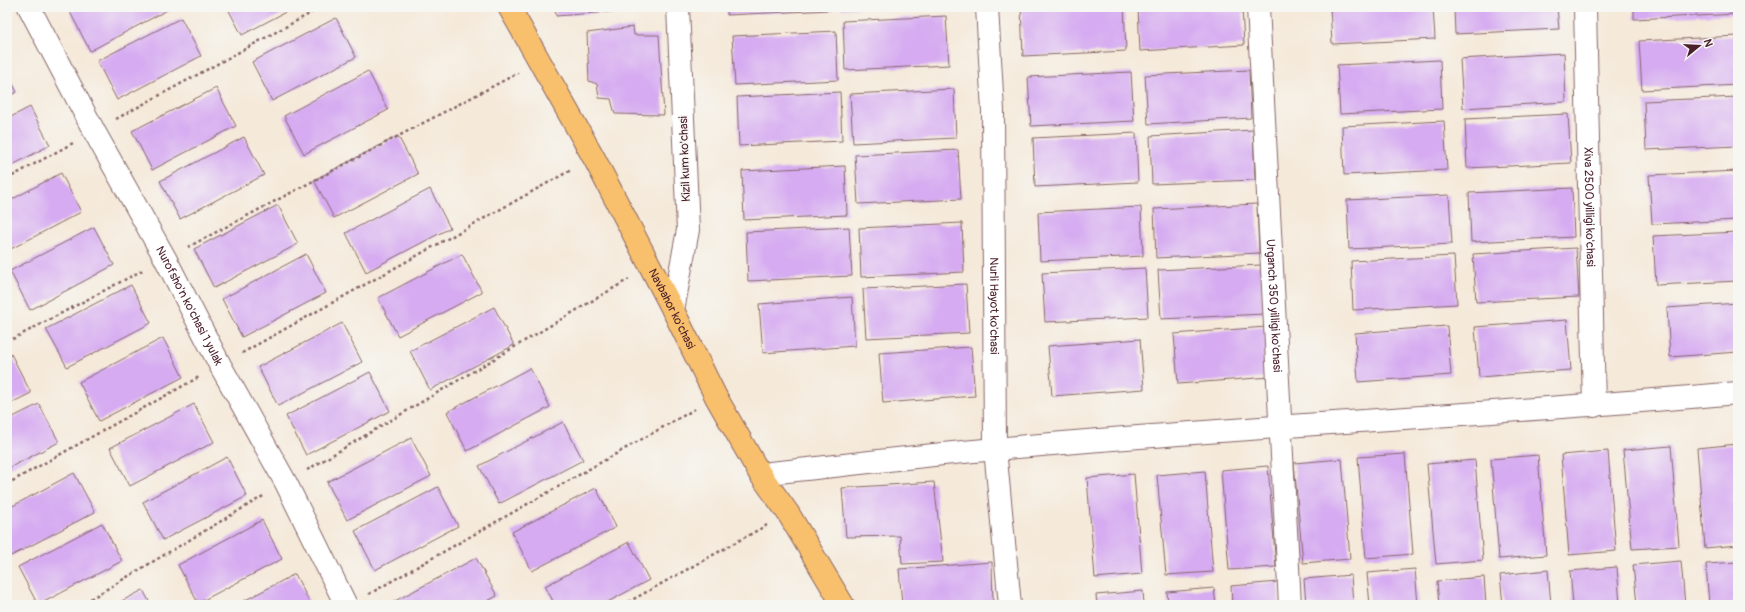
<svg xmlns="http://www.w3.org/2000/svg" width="1745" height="612" font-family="Pangolin,sans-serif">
<rect width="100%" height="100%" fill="#f6f6f2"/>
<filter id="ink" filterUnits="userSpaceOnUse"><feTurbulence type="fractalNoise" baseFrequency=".025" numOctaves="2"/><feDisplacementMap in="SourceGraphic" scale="8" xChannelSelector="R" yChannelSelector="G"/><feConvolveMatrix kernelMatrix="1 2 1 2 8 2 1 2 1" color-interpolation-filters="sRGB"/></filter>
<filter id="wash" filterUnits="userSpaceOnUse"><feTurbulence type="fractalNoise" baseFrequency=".012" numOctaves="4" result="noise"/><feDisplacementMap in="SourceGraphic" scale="16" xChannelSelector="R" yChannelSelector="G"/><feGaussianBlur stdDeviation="0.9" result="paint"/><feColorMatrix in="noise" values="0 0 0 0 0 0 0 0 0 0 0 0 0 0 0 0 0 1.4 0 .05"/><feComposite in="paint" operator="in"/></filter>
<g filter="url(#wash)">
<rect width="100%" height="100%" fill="#f5e9d9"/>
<g id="blocks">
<path fill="#d6abf1" d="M80,7H173L90,51L70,12Z
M227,7H295L242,35Z
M555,7H648V9L556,16Z
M727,7H830L831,10L727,15Z
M841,7H860V8L841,9Z
M1021,7H1124L1126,51L1023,56Z
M1138,7H1242L1244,45L1140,51Z
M1330,7H1433L1435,39L1332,44Z
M1454,7H1557L1559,29L1455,34Z
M1634,7H1737L1738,14L1634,19Z
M946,16L949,65L845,70L843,21Z
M181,18L201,56L117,100L97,61Z
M336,18L356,57L272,101L252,62Z
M633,27L634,35H659L664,115L615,114L611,99L599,98L597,84L589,81L587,33Z
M836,31L838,80L735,85L732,36Z
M1738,36V85L1642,90L1639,41Z
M1564,53L1566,102L1463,108L1460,59Z
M1440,60L1442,109L1340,114L1337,65Z
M1249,70L1251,118L1148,124L1145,75Z
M368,71L388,110L304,154L284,116Z
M1131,72L1134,121L1031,126L1028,77Z
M7,73L17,92L7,97Z
M216,88L236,126L152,170L132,131Z
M954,89L956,138L853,143L850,94Z
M840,92L842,141L739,146L737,97Z
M1738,97V146L1646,150L1644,101Z
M30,107L50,145L7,168V119Z
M1568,114L1571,163L1467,168L1465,119Z
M1444,121L1447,170L1344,175L1342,126Z
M1253,130L1255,180L1152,184L1150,136Z
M1136,133L1138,182L1035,187L1033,138Z
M398,136L418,174L334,218L314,180Z
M244,137L264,175L180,219L160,181Z
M958,150L961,199L858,204L855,155Z
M845,166L847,215L744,220L742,171Z
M1738,171V220L1652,224L1649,175Z
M61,173L81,212L7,251V202Z
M1572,188L1574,237L1471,242L1469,193Z
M430,189L450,228L366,272L346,233Z
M1449,195L1452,244L1349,249L1347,200Z
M1257,204L1259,253L1156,258L1154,209Z
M278,205L298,244L214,288L194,249Z
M1141,207L1143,256L1040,261L1038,212Z
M962,223L964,272L861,277L859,228Z
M94,227L114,265L30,310L10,271Z
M849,227L852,276L748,281L746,232Z
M1738,232V281L1656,285L1653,236Z
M1576,248L1579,297L1476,302L1473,254Z
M306,254L326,293L242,337L222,299Z
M462,254L482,292L398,336L378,298Z
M1454,256L1457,304L1353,310L1351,261Z
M1261,265L1264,314L1161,319L1158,270Z
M1145,268L1148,317L1045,322L1042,273Z
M966,284L969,333L866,338L863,289Z
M131,285L151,323L67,367L46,329Z
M852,297L855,346L763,353L759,304Z
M1738,303V352L1670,357L1667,308Z
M494,307L514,345L430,390L410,351Z
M1567,320L1571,370L1479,377L1475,327Z
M342,323L362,362L278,406L258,367Z
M1447,326L1451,375L1358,382L1355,333Z
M1266,327L1270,377L1178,384L1174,334Z
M163,338L183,377L99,421L79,382Z
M1140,339L1144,389L1052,396L1048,346Z
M971,347L975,396L883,403L879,353Z
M11,354L31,393L7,405V356Z
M530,368L550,407L467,451L447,412Z
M370,372L390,411L306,455L286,416Z
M39,404L59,442L7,469V420Z
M194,404L214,442L130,486L110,448Z
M563,422L583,460L499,504L479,466Z
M411,438L431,476L347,520L327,482Z
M1738,444V545L1705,548L1697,448Z
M1671,446L1679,546L1632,549L1623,450Z
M1608,451L1616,551L1569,555L1561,455Z
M1405,454L1413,554L1366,558L1358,457Z
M1538,455L1546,555L1499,559L1491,459Z
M227,457L247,496L163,540L143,502Z
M1342,459L1350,559L1303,563L1294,463Z
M1475,460L1483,560L1436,564L1427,464Z
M1268,466L1276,567L1229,570L1221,470Z
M1205,471L1213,572L1166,575L1157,475Z
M74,473L95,512L11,556L7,549V509Z
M1134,474L1142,574L1095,578L1087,478Z
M934,482L943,562L902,564L900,536L846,537L842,488Z
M438,487L458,526L375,570L355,531Z
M596,488L616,527L532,571L512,532Z
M262,520L282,559L198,603L178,565Z
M102,523L122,561L38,605L18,567Z
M629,542L649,580L602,605H555L545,586Z
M476,558L497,596L480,605H394L393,602Z
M1681,561L1685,605H1637L1633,565Z
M992,562L993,605H902L899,569Z
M1738,562V605H1709L1706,564Z
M1617,567L1620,605H1573L1570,571Z
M1415,569L1418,605H1370L1367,573Z
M1548,570L1551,605H1503L1500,575Z
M295,574L311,605H236Z
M1351,575L1353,605H1306L1304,579Z
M1484,577L1486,605H1439L1437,581Z
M1278,582L1280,605H1232L1231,586Z
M1214,588L1216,605H1168L1167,592Z
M143,590L151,605H114Z
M1143,591L1144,605H1097L1096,595Z"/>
</g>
</g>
<g filter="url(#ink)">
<use href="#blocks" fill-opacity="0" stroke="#866668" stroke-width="1"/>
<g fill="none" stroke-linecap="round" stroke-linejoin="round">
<g stroke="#866668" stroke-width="24">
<g id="minor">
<path id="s1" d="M29,7L94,131L165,258L220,365L286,483L346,605"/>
<path id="s2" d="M987,7L993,111L995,449L1010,605"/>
<path id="s3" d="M1258,7L1290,605"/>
<path id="s4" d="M1585,7L1594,406"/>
<path d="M673,310L688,230L678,7"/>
<path d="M760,474C838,466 917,456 995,449C1243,426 1491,415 1738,393"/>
</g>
</g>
<g stroke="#866668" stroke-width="24">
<g id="major">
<path id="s5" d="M509,7L594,158L673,310L716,397L760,474L788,513L843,605"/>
</g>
</g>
<path stroke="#866668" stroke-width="2.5" stroke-dasharray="3 3" stroke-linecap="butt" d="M116,119L322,7
M7,179L73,143
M188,247L518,73
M7,342L143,270
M242,353L571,170
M307,470L629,279
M7,484L199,377
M369,594L695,409
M80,605L265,495
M623,605L767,525"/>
<use href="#minor" stroke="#fff" stroke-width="22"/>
<use href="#major" stroke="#f8bf6c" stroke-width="22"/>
</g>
</g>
<g text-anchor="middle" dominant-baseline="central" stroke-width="3" stroke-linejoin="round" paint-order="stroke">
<g font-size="12" fill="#4a1f2b" stroke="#f6f6f2">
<text transform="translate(685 159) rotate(-92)">Kizil kum ko'chasi</text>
<text stroke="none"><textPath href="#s4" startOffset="200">Xiva 2500 yilligi ko'chasi</textPath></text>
<text stroke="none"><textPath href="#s1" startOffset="339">Nurofsho'n ko'chasi 1 yulak</textPath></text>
<text stroke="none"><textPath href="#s2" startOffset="299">Nurli Hayot ko'chasi</textPath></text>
<text stroke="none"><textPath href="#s3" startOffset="299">Urganch 350 yilligi ko'chasi</textPath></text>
<text stroke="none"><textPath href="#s5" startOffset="343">Navbahor ko'chasi</textPath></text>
</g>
</g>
<rect width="1745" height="612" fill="none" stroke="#f6f6f2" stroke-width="24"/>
<g transform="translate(1699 46) rotate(72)" stroke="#f6f6f2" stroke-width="3" paint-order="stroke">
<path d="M0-3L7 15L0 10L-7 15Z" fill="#4a1f2b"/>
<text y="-6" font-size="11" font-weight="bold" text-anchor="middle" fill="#4a1f2b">N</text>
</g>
</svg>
